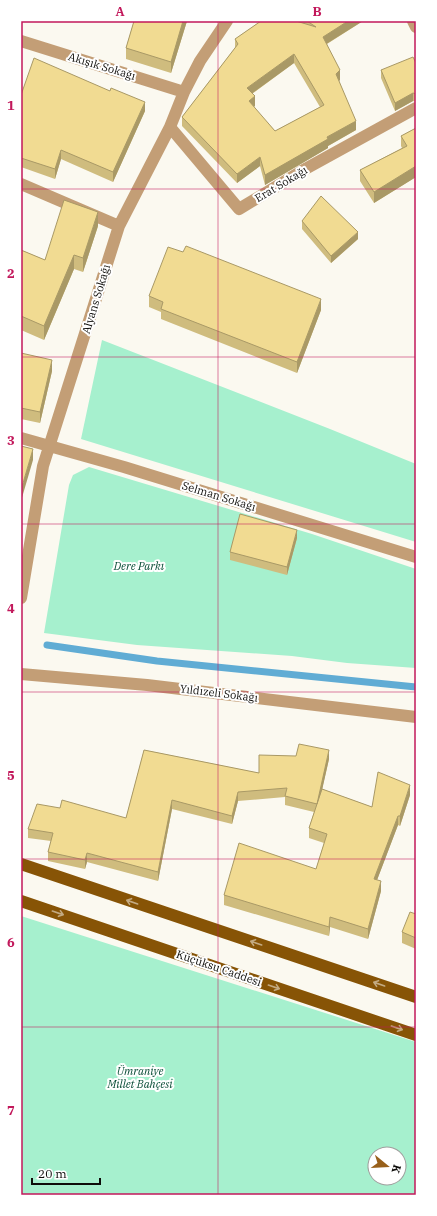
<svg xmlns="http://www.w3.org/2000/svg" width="437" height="1216" font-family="'IBM Plex Serif',serif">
<rect width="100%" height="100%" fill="#fbf9f0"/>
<path fill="#a6f0ce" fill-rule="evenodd" d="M102,340L330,429L416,464V542L81,439Z
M89,467L312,534L416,569V668L347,663L292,656L137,645L44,633L69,485L73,475Z
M21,916L416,1042V1195H21ZM375,1154H399V1178H375Z"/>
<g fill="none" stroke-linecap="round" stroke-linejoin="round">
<path stroke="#60acd4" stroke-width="7" d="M47,645L157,661L416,687"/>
<path stroke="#c39e76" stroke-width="12" d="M413,21L416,27
M21,41L184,92
M170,127L239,209L307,168L416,108
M21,184L119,226
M21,438L124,467L416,557
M21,598L43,466L119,226L170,127L184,92L200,61L227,21
M21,674L147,685L416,717"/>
<path stroke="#875406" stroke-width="12" d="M21,864L416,997
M21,901L416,1035"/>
</g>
<path fill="#cfbc7e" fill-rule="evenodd" d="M134,21H187L171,73L126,59V48Z
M261,21H363L327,44L340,80L339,81L356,130L328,146V148L265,185L260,166L237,183L182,126V117L235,48V39ZM294,63L320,107L275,131L253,107L255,106L252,94Z
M416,63V102L413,101L395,111L381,78V70Z
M21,95L145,111L113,182L61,159L55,179L21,167Z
M416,128V177L374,203L360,181V170L402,148L401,146V136Z
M302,221L358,239L331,263L302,229Z
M98,226L83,272L74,269L44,340L21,330V250L45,260Z
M149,296L321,310L297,373L161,319V312L149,307Z
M21,353L52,371L40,423L21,419Z
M297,538L287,575L230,560V552Z
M144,750L259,773L329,759L322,789L372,807L410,795L400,826L398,825L377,880L381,891L368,939L330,927L329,936L224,905V895L316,869L324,843L309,838V828L314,812L285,805V797L238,801L232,824L172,809L158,881L87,862L85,869L48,861V852L51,841L28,838V829L126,818Z
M416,914V949L402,943V932Z"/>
<path fill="#a99966" d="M183,21H187L171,73V62Z
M348,21H363L323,46V37Z
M294,54V63L247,97V88Z
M340,70V80L336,83V74Z
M413,93V101L395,111V103Z
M255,96V106L249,110V101Z
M145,102V111L113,182V172Z
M356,121V130L328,146V148L265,185V175L327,137Z
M61,150V159L55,179V169Z
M260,157V166L237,183V174Z
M416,166V177L374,203V192Z
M98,212V226L83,272V258Z
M358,232V239L331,263V256Z
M74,255V269L44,340V326Z
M321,299V310L297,373V362Z
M52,360V371L40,423V412Z
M33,449V460L21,501V490Z
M297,530V538L287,575V567Z
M329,750V759L317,813V804Z
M410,785V795L400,826V816Z
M238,792V801L232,824V816Z
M172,800V809L158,881V872Z
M398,816V825L374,888V879Z
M87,853V862L85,869V860Z
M381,881V891L368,939V929Z
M330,917V927L329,936V927Z"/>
<path fill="#f1db92" stroke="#a99966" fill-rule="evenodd" d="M134,21H183L171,62L126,48Z
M261,21H296L316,27L307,21H348L323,37L340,70L336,74L356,121L327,137L328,139L265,175L260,157L237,174L182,117L238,44L235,39ZM294,54L324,105L275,131L249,101L255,96L247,88Z
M413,57L416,63V94L413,93L395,103L381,70Z
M34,58L110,91L111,88L145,102L113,172L61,150L55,169L21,158V95Z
M416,128V166L374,192L360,170L407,146L401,136Z
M321,196L358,232L331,256L302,221Z
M64,200L98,212L83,258L74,255L44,326L21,316V250L45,260Z
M186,246L321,299L297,362L161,309L163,302L149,296L168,247L183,252Z
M21,353L52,360L40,412L21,408Z
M21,446L33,449L21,490Z
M240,514L297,530L287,567L230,552Z
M299,744L329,750L317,804L285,796L287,788L238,792L232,816L172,800L158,872L87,853L85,860L48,852L53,833L28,829L37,804L60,808L62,800L126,818L144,750L259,773V755L296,756Z
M378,772L410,785L400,816H398L374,879L381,881L368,929L330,917L329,927L224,895L239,843L316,869L327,834L309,828L322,789L372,807Z
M410,912L416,914V938L402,932Z"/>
<defs><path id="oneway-shaft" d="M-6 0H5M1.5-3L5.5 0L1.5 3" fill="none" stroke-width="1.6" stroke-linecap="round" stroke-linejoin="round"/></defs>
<g stroke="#c3aa82">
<use href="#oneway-shaft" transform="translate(132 902) rotate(-161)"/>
<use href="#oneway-shaft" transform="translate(58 913) rotate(19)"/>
<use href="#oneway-shaft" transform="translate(256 943) rotate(-161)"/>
<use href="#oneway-shaft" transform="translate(379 984) rotate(-161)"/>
<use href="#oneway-shaft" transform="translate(274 987) rotate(19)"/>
<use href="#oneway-shaft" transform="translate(397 1028) rotate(19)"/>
</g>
<path fill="none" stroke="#c2185b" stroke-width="1" stroke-opacity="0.55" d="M218,21V1195M21,189H416M21,357H416M21,524H416M21,692H416M21,859H416M21,1027H416"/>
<g text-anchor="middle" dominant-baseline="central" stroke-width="4" stroke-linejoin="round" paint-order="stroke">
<g font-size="11" fill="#0e0d0a" stroke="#fff">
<text transform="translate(102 66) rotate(17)">Akışık Sokağı</text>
<text transform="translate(281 184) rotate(-31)">Erat Sokağı</text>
<text transform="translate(96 299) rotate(-73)">Alyans Sokağı</text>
<text transform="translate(219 496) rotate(17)">Selman Sokağı</text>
<text transform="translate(219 693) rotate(7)">Yıldızeli Sokağı</text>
<text transform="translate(219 968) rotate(19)">Küçüksu Caddesi</text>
</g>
<g font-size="11" font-style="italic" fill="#074c35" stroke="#fff">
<text x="139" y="566">Dere Parkı</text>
<text x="140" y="1071">Ümraniye<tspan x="140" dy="13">Millet Bahçesi</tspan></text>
</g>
</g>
<rect width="437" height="1216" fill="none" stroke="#ffffff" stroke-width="44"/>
<g transform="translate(387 1166) rotate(108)"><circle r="19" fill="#ffffff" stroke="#9f9e9d"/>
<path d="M0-3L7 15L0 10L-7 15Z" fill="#98601b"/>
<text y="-6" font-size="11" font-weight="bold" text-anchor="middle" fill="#0e0d0a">K</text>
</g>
<path d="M32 1178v6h68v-6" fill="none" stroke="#0e0d0a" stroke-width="2"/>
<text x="38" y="1178" font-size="12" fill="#0e0d0a" stroke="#ffffff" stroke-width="3" paint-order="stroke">20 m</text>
<rect x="22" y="22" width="393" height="1172" fill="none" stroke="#c2185b" stroke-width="1.5"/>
<g font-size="13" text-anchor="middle" font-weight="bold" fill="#c2185b">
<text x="120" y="16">A</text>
<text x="317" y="16">B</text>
<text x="11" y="110">1</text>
<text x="11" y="278">2</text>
<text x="11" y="445">3</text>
<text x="11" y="613">4</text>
<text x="11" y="780">5</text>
<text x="11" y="947">6</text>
<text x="11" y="1115">7</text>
</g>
</svg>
